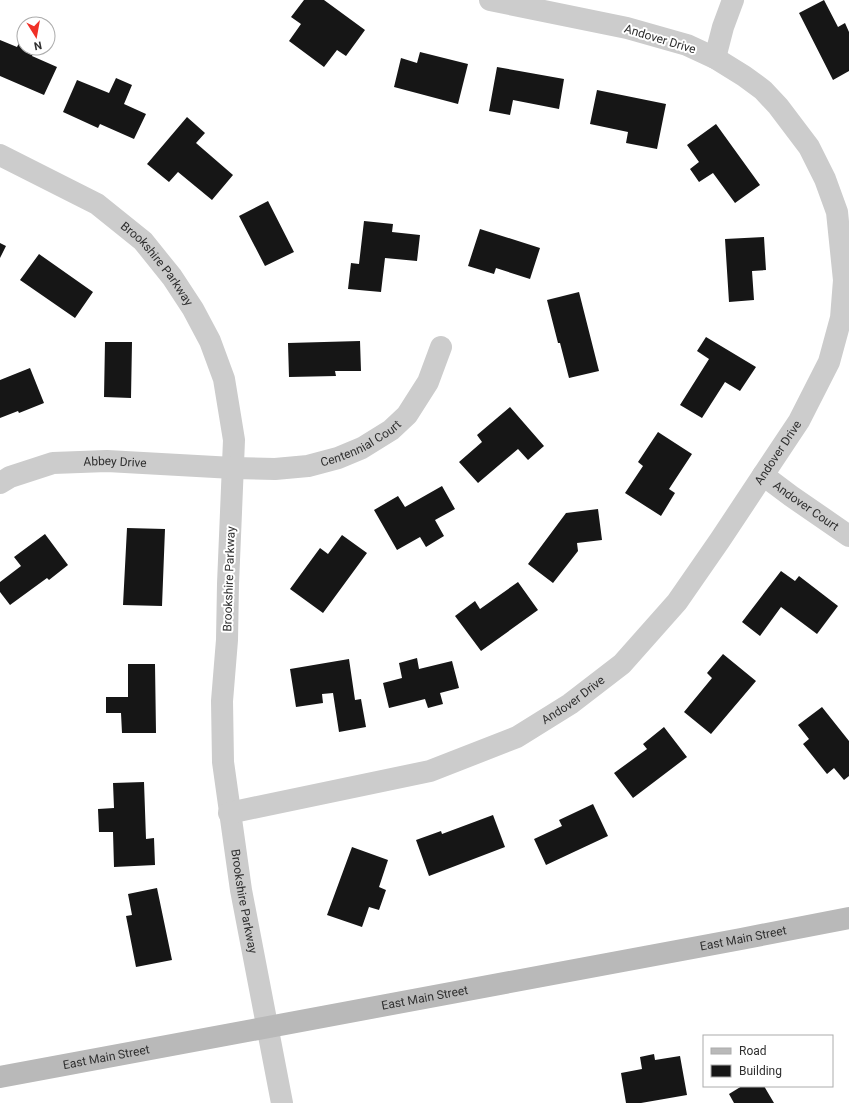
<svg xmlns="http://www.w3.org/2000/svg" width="849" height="1103" font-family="Roboto,sans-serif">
<rect width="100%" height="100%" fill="#fff"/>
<path fill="#161616" d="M304,0H324L365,30L346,56L337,50L324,67L289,41L301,24L291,17Z
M824,0L838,27L845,23L849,32V71L833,80L799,13Z
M22,37L24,38V48H35L32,56L57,67L44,95L0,76V40L17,47Z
M420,52L468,64L458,104L394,87L401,58L417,63Z
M497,67L564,79L559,109L513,100L510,115L489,111Z
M116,78L132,85L124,104L146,114L134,139L100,124L98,128L63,112L77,80L109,93Z
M597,90L666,104L657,149L626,143L628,132L590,124Z
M187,117L205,133L196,143L233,175L212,200L178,172L169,182L147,164Z
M716,124L760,185L735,203L713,173L699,182L690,169L699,162L687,145Z
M268,201L294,252L265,266L239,216Z
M364,221L393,224L392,232L420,235L417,261L385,258L381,292L348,289L351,263L359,264Z
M480,229L540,248L530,279L496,268L494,274L468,266Z
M764,237L766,270L752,271L754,300L729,302L725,239Z
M0,243L6,246L0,258Z
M39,254L93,292L75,318L20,280Z
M579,292L599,371L569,378L560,343H558L547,300Z
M706,337L756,367L740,391L725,382L702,418L680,405L709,359L697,351Z
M360,341L361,371H335L336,376L289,377L288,343Z
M105,342H132L131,398L104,397Z
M30,368L44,403L19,413L18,411L0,418V380Z
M510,407L544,446L528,460L518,449L478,483L459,462L482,442L477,435Z
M658,432L692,454L669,489L675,493L661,516L625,493L643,466L638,462Z
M442,486L455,509L435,520L444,536L426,547L420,537L397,550L374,510L398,496L405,507Z
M598,509L602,540L577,543L578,551L553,583L528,564L566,513Z
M127,528L165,529L162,606L123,605Z
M45,534L68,565L49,580L47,578L10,605L0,592V582L21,566L14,557Z
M342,535L367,553L323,613L290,589L320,548L328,554Z
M781,571L795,581L799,576L838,606L817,634L781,607L760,636L742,622Z
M518,582L538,610L481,651L455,616L475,601L480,609Z
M723,654L756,681L711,734L684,712L712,678L707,673Z
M417,658L419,669L452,661L459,688L440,693L443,704L428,708L425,699L389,708L383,683L402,678L399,663Z
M349,659L355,700L361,699L366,727L339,732L333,693L322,694L323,703L296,707L290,669Z
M128,664H155L156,733H122L121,713H106V697H128Z
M822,707L849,741V776L844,780L834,768L827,774L803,744L809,739L798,725Z
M664,727L687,757L633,798L614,773L647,749L643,744Z
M144,782L146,839L154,838L155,865L114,867L113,832H99L98,809L114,808L113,783Z
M593,804L608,836L546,865L534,839L562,826L559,820Z
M493,815L505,847L429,876L416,840L441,831L442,834Z
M352,847L388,860L379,887L386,890L379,910L369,907L362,927L327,915Z
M157,888L172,960L136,967L126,916L132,915L128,894Z
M654,1054L655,1060L680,1056L687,1095L641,1103H626L621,1073L642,1069L640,1057Z
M742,1086H764L774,1103H734L729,1094Z"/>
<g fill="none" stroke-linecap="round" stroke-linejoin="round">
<g stroke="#ccc" stroke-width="22">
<path d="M715,58L723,27L733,0"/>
<path id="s1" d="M0,155L97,204L143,241L172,277L193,309L210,341L224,379L234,440L228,584L227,640L222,701L223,762L241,890L282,1103"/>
<path id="s2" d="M763,475L791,496L849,536"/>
<path id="s3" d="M0,483L10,477L53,463L107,461L233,468L275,469L308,466L338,458L362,448L391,430L407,415L428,382L441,347"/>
<path id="s4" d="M229,813L430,771L517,737L570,704L622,664L677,602L720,540L799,421L829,362L841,318L844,280L837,212L825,179L809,147L778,106L763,90L744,76L715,58L687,45L627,28L490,0"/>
</g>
<path stroke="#b9b9b9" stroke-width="22" id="s5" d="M0,1077L741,939L849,918"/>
</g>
<g text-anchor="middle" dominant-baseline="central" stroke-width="4" stroke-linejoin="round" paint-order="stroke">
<g font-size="12" fill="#2f2f2f" stroke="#fff">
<text transform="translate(660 39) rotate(17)">Andover Drive</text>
<text stroke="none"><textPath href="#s1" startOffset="194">Brookshire Parkway</textPath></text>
<text stroke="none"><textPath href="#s3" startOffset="370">Centennial Court</textPath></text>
<text stroke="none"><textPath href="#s4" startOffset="690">Andover Drive</textPath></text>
<text stroke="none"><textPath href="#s3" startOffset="119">Abbey Drive</textPath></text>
<text stroke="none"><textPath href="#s2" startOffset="53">Andover Court</textPath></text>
<text transform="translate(229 579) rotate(-88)">Brookshire Parkway</text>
<text stroke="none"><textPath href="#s4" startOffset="366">Andover Drive</textPath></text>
<text stroke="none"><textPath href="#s1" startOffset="854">Brookshire Parkway</textPath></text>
<text stroke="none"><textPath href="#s5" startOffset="756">East Main Street</textPath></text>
<text stroke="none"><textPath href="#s5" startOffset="432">East Main Street</textPath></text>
<text stroke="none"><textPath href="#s5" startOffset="108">East Main Street</textPath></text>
</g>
</g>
<rect x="703" y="1035" width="130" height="52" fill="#ffffff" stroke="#acacac"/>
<rect x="711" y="1048" width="20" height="6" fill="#b9b9b9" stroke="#acacac"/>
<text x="739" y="1055" font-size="12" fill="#2f2f2f">Road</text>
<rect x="711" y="1065" width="20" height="12" fill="#161616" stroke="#acacac"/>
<text x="739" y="1075" font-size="12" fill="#2f2f2f">Building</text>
<g transform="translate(36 36) rotate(169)"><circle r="19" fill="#ffffff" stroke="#acacac"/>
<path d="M0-3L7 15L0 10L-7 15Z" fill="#f03027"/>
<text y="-6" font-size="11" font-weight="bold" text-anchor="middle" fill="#2f2f2f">N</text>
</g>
</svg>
